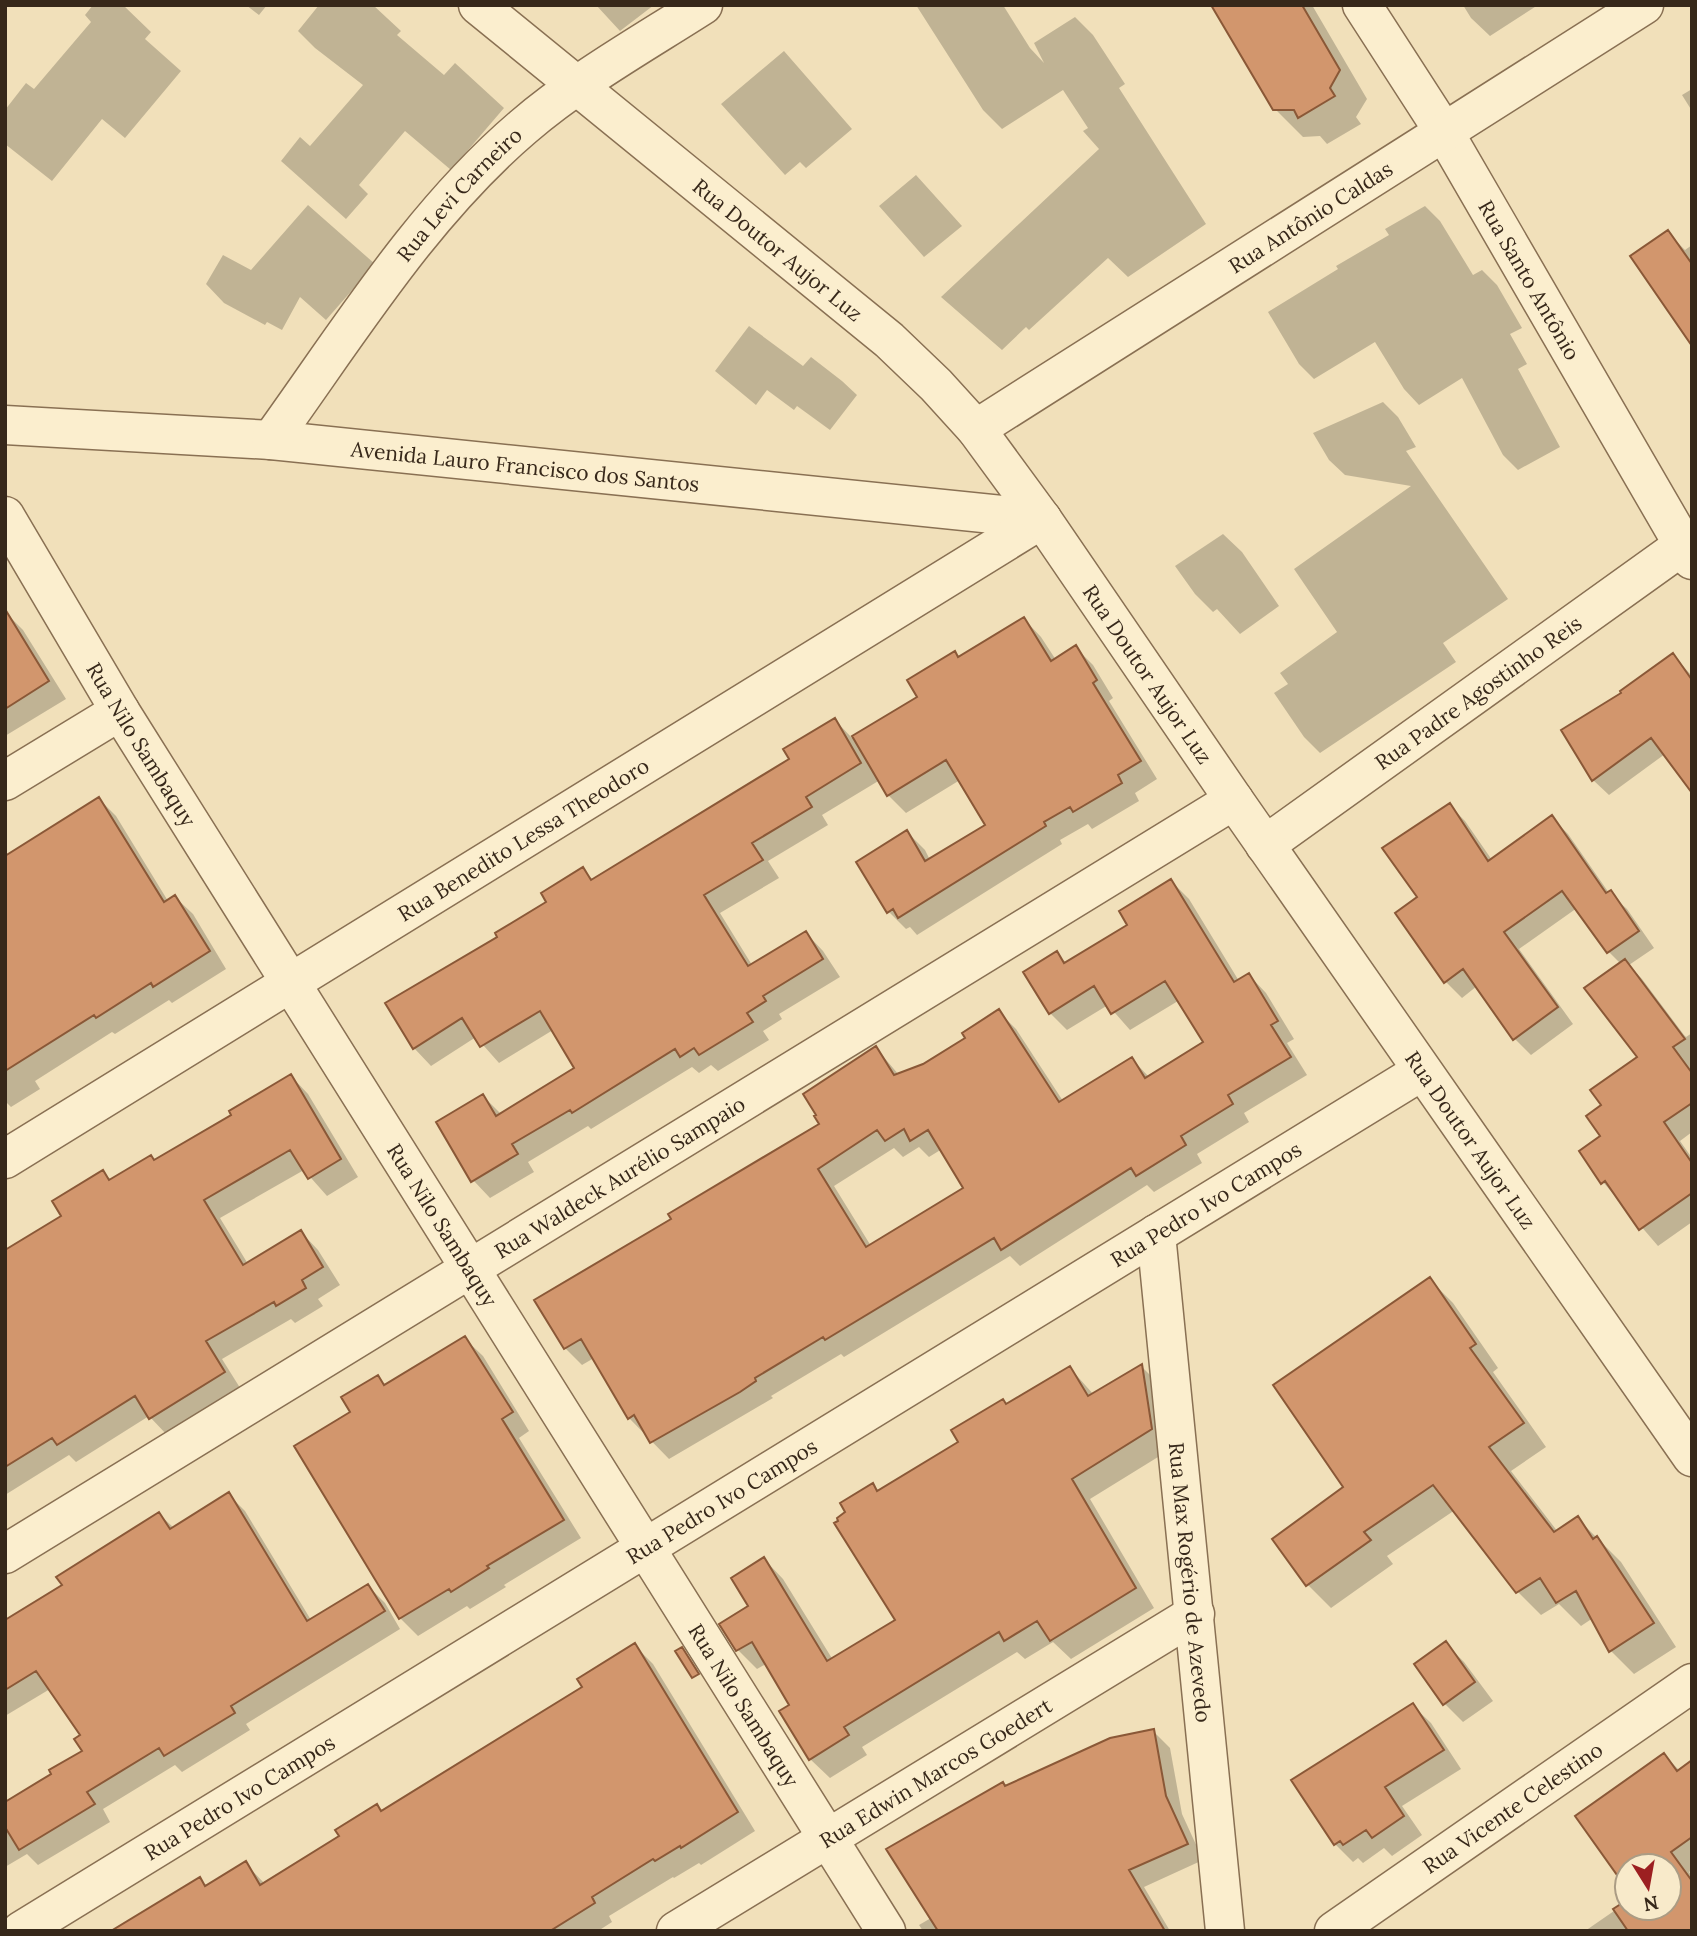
<svg xmlns="http://www.w3.org/2000/svg" width="1697" height="1936" font-family="Lora,serif">
<rect width="100%" height="100%" fill="#f1e0ba"/>
<path fill="#0003" fill-rule="evenodd" d="M93,5H123L151,32L145,39L181,71L125,138L102,119L52,181L5,144V110L26,83L34,89L91,22L85,15Z
M246,5H267L259,15Z
M319,5H373L401,31L397,35L444,75L455,63L504,108L451,170L405,131L359,185L368,194L346,219L281,161L300,137L310,146L363,85L315,48L298,31Z
M596,5H654L620,31Z
M916,5H1003L1030,48L1044,63L1034,43L1075,17L1093,35L1125,84L1119,88L1206,224L1128,277L1108,258L1029,330L1026,327L1002,350L941,297L1099,149L1083,131L1088,128L1063,90L1002,129L983,110Z
M1230,5H1312L1367,99L1356,117L1361,124L1327,144L1320,136L1303,137L1275,109Z
M1463,5H1538L1490,36L1471,18Z
M784,51L852,129L806,168L800,162L785,175L721,104Z
M1692,89V111L1682,95Z
M916,175L962,226L924,257L879,206Z
M308,205L375,264L326,320L300,297L282,330L267,322L265,325L224,303L206,284L223,255L251,270Z
M1425,206L1440,221L1473,275L1482,270L1497,285L1522,328L1510,334L1527,364L1518,369L1560,447L1518,470L1503,455L1462,378L1419,405L1404,389L1375,342L1314,379L1299,364L1268,312L1338,269L1336,266L1389,235L1385,229Z
M1668,233L1685,250L1692,245V342Z
M749,326L803,366L811,357L842,381L857,395L830,430L797,406L794,410L767,390L756,405L715,371Z
M1383,402L1398,417L1416,447L1406,451L1508,599L1443,643L1456,662L1320,753L1304,737L1274,693L1288,684L1280,673L1337,632L1294,569L1411,486L1345,475L1329,460L1313,433Z
M1223,534L1242,552L1279,606L1240,634L1217,609L1213,612L1195,594L1175,566Z
M5,612L23,630L66,699L5,736Z
M1024,619L1041,637L1056,660L1076,648L1093,665L1113,698L1109,701L1157,779L1135,793L1139,801L1092,829L1088,824L1060,840L1062,844L917,935L910,927L906,929L889,912L907,832L925,850L930,860L987,826L960,780L906,813L888,795L880,780L822,815L828,825L768,861L779,878L720,913L752,965L806,933L823,951L840,977L779,1014L782,1019L763,1031L769,1040L718,1071L711,1065L699,1073L692,1067L591,1129L588,1126L528,1162L534,1172L490,1198L473,1180L483,1096L501,1114L576,1069L553,1030L499,1063L476,1037L431,1066L414,1048L500,938L549,902L583,869L594,881L791,760L835,720L852,738L919,697L955,653L960,658Z
M1673,655L1692,676V790L1665,754L1609,795L1593,780L1624,693Z
M99,799L116,816L168,901L175,897L193,914L226,969L172,1003L169,1000L115,1034L112,1032L35,1081L40,1089L11,1107L5,1101V856Z
M1449,805L1465,821L1492,860L1552,818L1568,834L1609,893L1627,909L1654,948L1629,965L1642,979L1684,1035L1686,1037L1692,1033V1132L1680,1141L1692,1158V1222L1658,1246L1603,1182L1604,1105L1640,1058L1621,964L1609,952L1577,908L1519,949L1573,1024L1531,1055L1515,1039L1477,986L1462,998L1446,982L1420,897Z
M1171,881L1189,899L1239,981L1249,975L1266,993L1294,1039L1287,1043L1307,1075L1244,1113L1249,1122L1197,1154L1202,1163L1154,1192L1147,1185L1020,1266L1010,1256L844,1357L841,1354L771,1396L773,1398L669,1459L629,1418L594,1358L582,1365L565,1348L673,1219L821,1125L876,1048L899,1075L923,1066L968,1038L998,1011L1016,1029L1063,1101L1132,1059L1149,1077L1205,1043L1178,1001L1130,1030L1108,1005L1067,1030L1050,1013L1057,953L1067,964L1130,925ZM919,1147L929,1157L942,1149L966,1188L871,1246L834,1186L894,1148L903,1157Z
M291,1076L308,1094L358,1177L327,1196L304,1170L220,1218L248,1264L301,1232L318,1250L340,1285L318,1299L323,1306L295,1323L291,1319L222,1359L242,1391L168,1436L149,1416L76,1462L69,1455L5,1495V1252L63,1217L103,1172L111,1180L151,1157L155,1161L233,1115Z
M1429,1279L1453,1303L1498,1368L1493,1372L1546,1447L1511,1471L1558,1532L1577,1518L1621,1562L1676,1647L1634,1674L1611,1651L1593,1618L1581,1626L1559,1604L1541,1615L1518,1592L1455,1510L1387,1556L1393,1564L1331,1608L1308,1585L1274,1539L1345,1487Z
M464,1338L483,1356L529,1431L519,1438L581,1538L504,1585L506,1587L470,1609L467,1606L418,1636L400,1618L352,1413L378,1378L386,1386Z
M1141,1366L1160,1385L1171,1449L1090,1499L1154,1608L1071,1659L1053,1642L1025,1659L1017,1652L862,1747L867,1755L830,1778L810,1759L792,1706L766,1664L757,1669L738,1650L764,1559L783,1579L833,1660L897,1621L872,1486L879,1492L960,1443L1007,1405L1070,1368L1094,1395Z
M228,1494L245,1511L311,1620L368,1586L385,1603L400,1629L246,1724L250,1730L182,1772L175,1765L103,1809L110,1822L38,1865L27,1854L5,1867V1804L53,1775L84,1751L82,1736L50,1689L5,1716V1622L64,1585L159,1514L174,1528Z
M1446,1644L1464,1662L1493,1701L1463,1722L1445,1704Z
M634,1645L653,1664L755,1831L701,1865L699,1863L674,1878L673,1877L609,1916L612,1922L598,1931H121L199,1879L207,1887L245,1863L265,1884L341,1836L377,1806L382,1812L584,1688Z
M1412,1705L1431,1723L1461,1769L1402,1806L1422,1835L1392,1856L1384,1848L1363,1863L1358,1858L1353,1862L1335,1844Z
M1153,1731L1170,1748L1182,1814L1203,1860L1144,1887L1170,1931H923L919,1925L931,1918L1006,1788Z
M1664,1755L1680,1771L1692,1762V1870L1689,1872L1692,1876V1931H1585L1627,1902V1908H1669V1866H1627V1886L1578,1816Z"/>
<path fill="#d2966d" stroke="#8a5837" stroke-width="2" fill-rule="evenodd" d="M1211,5H1302L1340,70L1330,88L1335,96L1298,118L1294,110H1273Z
M1668,230L1692,264V346L1630,256Z
M5,609L49,681L5,709Z
M1024,617L1051,661L1076,645L1097,680L1093,683L1141,761L1118,775L1122,783L1073,812L1070,807L1044,822L1046,826L898,918L893,909L887,913L856,862L907,830L925,861L985,825L946,760L887,796L852,736L917,697L907,680L955,651L958,657Z
M1673,653L1692,680V793L1651,738L1592,781L1561,730L1621,693L1620,691Z
M835,718L861,763L806,797L812,807L752,843L763,860L704,895L748,966L806,931L823,959L763,996L766,1001L747,1013L753,1022L699,1055L694,1048L680,1057L675,1049L572,1113L570,1110L512,1144L518,1154L471,1182L436,1122L483,1094L496,1116L574,1068L540,1011L480,1047L462,1018L413,1049L385,1003L497,937L495,933L546,902L541,893L583,867L591,880L789,759L783,749Z
M99,797L164,902L175,895L210,951L153,987L151,983L96,1018L94,1015L5,1071V856Z
M1450,803L1488,861L1552,815L1606,893L1611,890L1639,931L1607,953L1562,891L1504,932L1558,1007L1513,1040L1463,969L1444,983L1395,913L1417,897L1382,848Z
M1171,879L1234,982L1249,973L1278,1021L1271,1025L1291,1057L1228,1095L1233,1104L1181,1136L1186,1145L1136,1176L1131,1168L1001,1250L994,1238L825,1340L823,1337L755,1378L756,1381L740,1392L650,1443L634,1415L628,1419L581,1339L564,1349L534,1300L671,1219L668,1214L819,1124L814,1116L816,1115L803,1094L876,1046L894,1075L923,1064L965,1038L962,1033L999,1009L1059,1102L1132,1057L1145,1078L1203,1042L1165,981L1111,1014L1094,986L1049,1014L1023,972L1057,951L1064,963L1127,925L1119,911ZM904,1129L910,1141L928,1130L963,1188L866,1247L818,1169L877,1130L885,1141Z
M1625,959L1685,1039L1673,1047L1692,1073V1103L1664,1122L1692,1163V1193L1639,1230L1605,1181L1601,1184L1579,1151L1600,1136L1586,1116L1601,1105L1590,1090L1637,1057L1584,988Z
M291,1074L341,1159L308,1179L290,1150L204,1200L243,1265L301,1230L323,1267L302,1280L306,1288L276,1306L274,1302L206,1341L225,1372L149,1419L135,1396L57,1445L52,1438L5,1467V1250L61,1216L52,1201L103,1170L109,1180L151,1155L154,1160L231,1115L229,1111Z
M1430,1277L1476,1344L1470,1348L1524,1423L1489,1447L1554,1532L1578,1516L1593,1539L1597,1536L1654,1623L1609,1652L1576,1591L1556,1603L1540,1578L1516,1593L1433,1485L1364,1532L1371,1540L1306,1586L1272,1539L1343,1487L1273,1385Z
M465,1336L513,1412L502,1419L564,1520L487,1566L489,1568L451,1592L449,1589L399,1619L294,1446L350,1412L341,1397L378,1375L384,1385Z
M1142,1364L1152,1429L1072,1479L1136,1588L1050,1641L1037,1621L1004,1641L999,1632L844,1727L849,1735L809,1760L779,1711L789,1705L752,1642L736,1651L719,1624L748,1606L731,1578L764,1557L827,1661L895,1620L834,1523L838,1521L837,1518L845,1512L840,1503L873,1483L877,1491L958,1442L951,1430L1003,1399L1006,1404L1070,1366L1088,1396Z
M229,1492L307,1621L368,1584L385,1611L231,1706L235,1713L164,1756L159,1748L87,1792L95,1804L19,1850L5,1827V1802L51,1774L49,1770L82,1751L74,1739L80,1735L36,1671L5,1690V1620L62,1585L56,1577L159,1512L170,1529Z
M1446,1641L1475,1682L1443,1705L1414,1664Z
M635,1643L738,1812L681,1848L680,1846L655,1861L653,1859L592,1897L595,1903L550,1931H111L200,1877L205,1886L246,1861L260,1885L339,1836L335,1830L377,1804L381,1811L582,1687L577,1679Z
M682,1647L699,1674L692,1678L675,1651Z
M1413,1703L1444,1750L1385,1787L1404,1816L1372,1838L1366,1830L1343,1845L1340,1841L1334,1845L1291,1780Z
M1154,1729L1166,1796L1188,1844L1129,1870L1165,1931H938L886,1849L1003,1782L1005,1786L1110,1738Z
M1664,1753L1677,1771L1692,1760V1837L1671,1852L1692,1881V1931H1628L1613,1909L1627,1900V1908H1669V1866H1627V1889L1575,1816Z"/>
<g fill="none" stroke-linecap="round" stroke-linejoin="round">
<g stroke="#897053" stroke-width="41">
<g id="minor">
<path id="s1" d="M1362,5L1444,132L1692,560"/>
<path id="s2" d="M5,425L271,440L1042,519"/>
<path id="s3" d="M976,429L1644,5"/>
<path id="s4" d="M271,440C349,332 421,214 523,127C578,80 642,44 703,5"/>
<path id="s5" d="M5,516L120,711L886,1931"/>
<path d="M5,781L120,711"/>
<path id="s6" d="M1265,845L1692,539"/>
<path id="s7" d="M5,1159L1042,519"/>
<path id="s8" d="M1156,1234L1225,1931"/>
<path id="s9" d="M5,1554L1234,800"/>
<path id="s10" d="M21,1931L1422,1071"/>
<path id="s11" d="M676,1931L1195,1614"/>
<path id="s12" d="M1334,1931L1692,1683"/>
</g>
</g>
<g stroke="#897053" stroke-width="41">
<g id="tertiary">
<path id="s13" d="M478,5L889,340L936,385L976,429L1042,519L1234,800L1692,1457"/>
</g>
</g>
<use href="#minor" stroke="#fbeece" stroke-width="38"/>
<use href="#tertiary" stroke="#fbeece" stroke-width="38"/>
</g>
<g text-anchor="middle" dominant-baseline="central" stroke-width="7" stroke-linejoin="round" paint-order="stroke">
<g font-size="21" fill="#37281a" stroke="#f8eaca">
<text stroke="none"><textPath href="#s4" startOffset="310">Rua Levi Carneiro</textPath></text>
<text stroke="none"><textPath href="#s3" startOffset="396">Rua Antônio Caldas</textPath></text>
<text stroke="none"><textPath href="#s13" startOffset="387">Rua Doutor Aujor Luz</textPath></text>
<text stroke="none"><textPath href="#s1" startOffset="322">Rua Santo Antônio</textPath></text>
<text stroke="none"><textPath href="#s2" startOffset="522">Avenida Lauro Francisco dos Santos</textPath></text>
<text stroke="none"><textPath href="#s13" startOffset="954">Rua Doutor Aujor Luz</textPath></text>
<text stroke="none"><textPath href="#s6" startOffset="262">Rua Padre Agostinho Reis</textPath></text>
<text stroke="none"><textPath href="#s5" startOffset="266">Rua Nilo Sambaquy</textPath></text>
<text stroke="none"><textPath href="#s7" startOffset="609">Rua Benedito Lessa Theodoro</textPath></text>
<text stroke="none"><textPath href="#s13" startOffset="1521">Rua Doutor Aujor Luz</textPath></text>
<text stroke="none"><textPath href="#s9" startOffset="721">Rua Waldeck Aurélio Sampaio</textPath></text>
<text stroke="none"><textPath href="#s10" startOffset="1390">Rua Pedro Ivo Campos</textPath></text>
<text stroke="none"><textPath href="#s5" startOffset="833">Rua Nilo Sambaquy</textPath></text>
<text stroke="none"><textPath href="#s10" startOffset="822">Rua Pedro Ivo Campos</textPath></text>
<text stroke="none"><textPath href="#s8" startOffset="350">Rua Max Rogério de Azevedo</textPath></text>
<text stroke="none"><textPath href="#s5" startOffset="1400">Rua Nilo Sambaquy</textPath></text>
<text stroke="none"><textPath href="#s11" startOffset="304">Rua Edwin Marcos Goedert</textPath></text>
<text stroke="none"><textPath href="#s10" startOffset="256">Rua Pedro Ivo Campos</textPath></text>
<text stroke="none"><textPath href="#s12" startOffset="217">Rua Vicente Celestino</textPath></text>
</g>
</g>
<rect width="1697" height="1936" fill="none" stroke="#37281a" stroke-width="14"/>
<g transform="translate(1648 1887) rotate(169)"><circle r="33" fill="#f8eaca" stroke="#ab9c84" stroke-width="2"/>
<path d="M0-5L12 26L0 18L-12 26Z" fill="#9c1f21"/>
<text y="-10" font-size="19" font-weight="bold" text-anchor="middle" fill="#37281a">N</text>
</g>
</svg>
